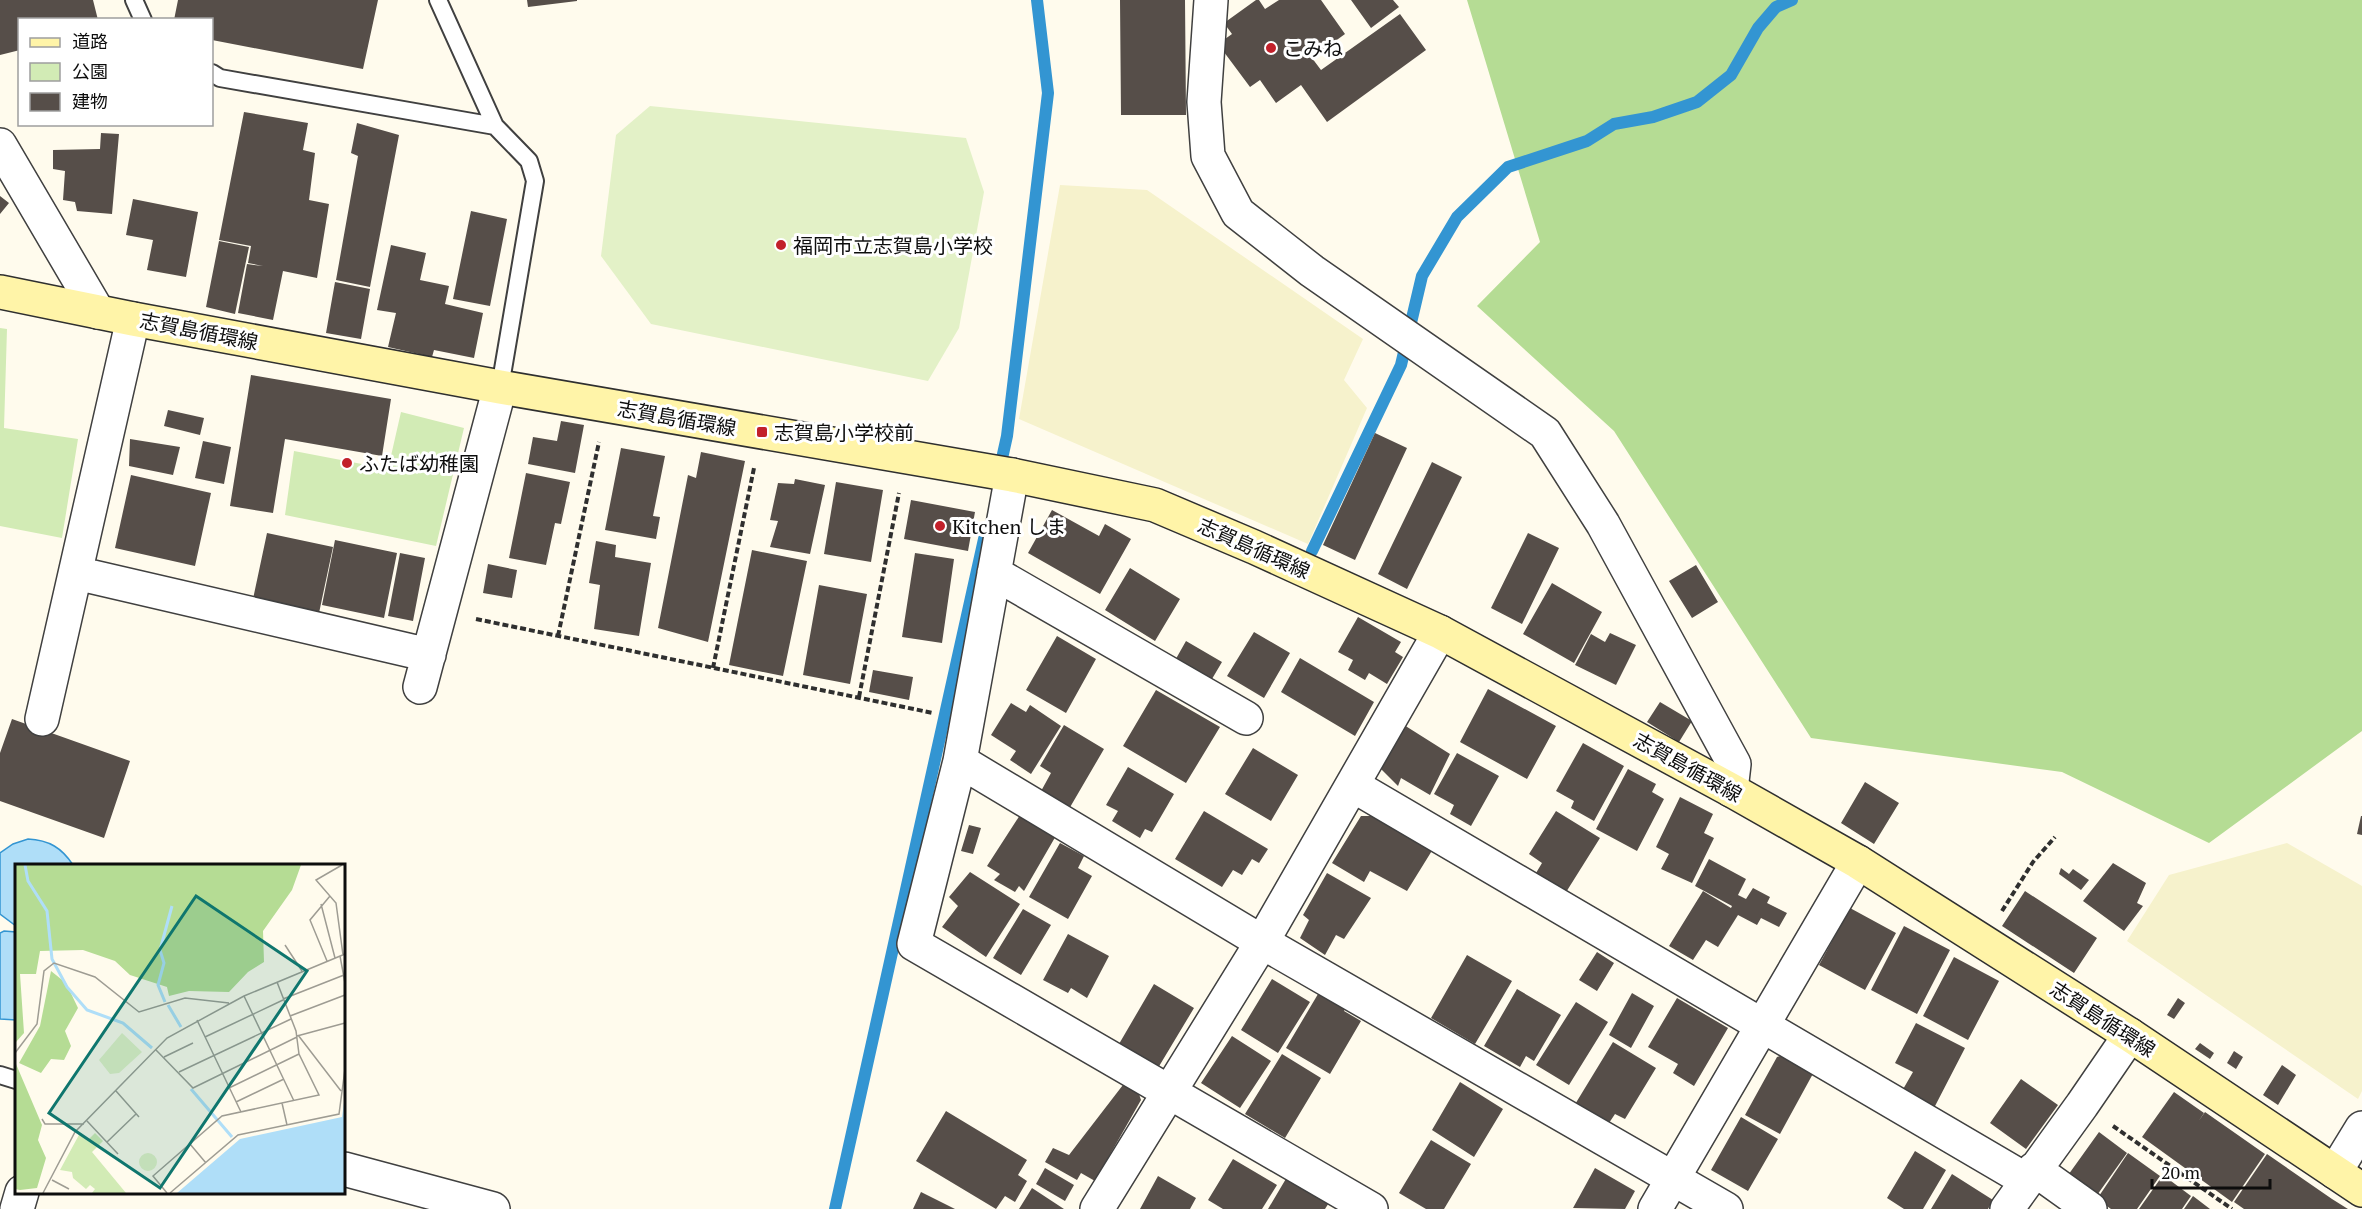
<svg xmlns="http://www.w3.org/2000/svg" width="2362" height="1209" font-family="'PT Serif','Noto Sans JP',serif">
<rect width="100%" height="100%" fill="#fffbed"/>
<path fill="#f6f2cc" d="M1060,185L1147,190L1363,339L1344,380L1367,408L1308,544L1019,419Z
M2287,843L2362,886V1091L2358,1099L2127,941L2169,875Z"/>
<path fill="#d2ebb5" d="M0,328L7,329L4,428L78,439L62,538L0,526Z
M401,412L464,428L436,546L285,515L294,451L388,469Z"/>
<path fill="#b5dc94" d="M1467,0H2362V731L2209,843L2062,772L1811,738L1614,431L1477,306L1540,242Z"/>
<path fill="#e3f1c7" d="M650,106L966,138L984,192L959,328L928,381L651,324L601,256L616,135Z"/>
<path fill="#afdef8" stroke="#3395d2" stroke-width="1.5" d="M28,839C49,840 62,848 73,865L16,866V926L0,914V853L13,844Z
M4,931L16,932V1020L0,1019V933Z"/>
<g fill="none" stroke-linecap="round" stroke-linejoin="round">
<path stroke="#3395d2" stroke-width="12" d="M999,472L1007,436L1048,93L1037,0
M1312,551L1401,365L1422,276L1457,217L1508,167L1587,141L1614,124L1653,117L1697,102L1731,75L1758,28L1776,7L1792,0
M835,1209L986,530"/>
</g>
<path fill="#564e49" d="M0,0H93L98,20H20V50L0,55Z
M178,0H378L363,69L212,40V20H174Z
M527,0H577V1L528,7Z
M1120,0H1185L1186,115H1121Z
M1256,0H1259L1265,9L1279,0H1321L1345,34L1312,58L1321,70L1400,14L1426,50L1327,122L1301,85L1276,103L1260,80L1250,87L1218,44L1232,34L1224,23Z
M1351,0H1393L1399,7L1371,28Z
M244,112L308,123L303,150L315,153L309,200L329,204L317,278L283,271L273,320L238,313L247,264L263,266L248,263L251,246L219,240Z
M357,123L399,135L370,287L336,280L358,156L351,153Z
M101,133L119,134L112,214L77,211L75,202L63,200L65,171L53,169V150L100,149Z
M0,196L9,203L0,214Z
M133,199L198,212L186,277L147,270L153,240L126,235Z
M471,211L507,219L490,306L453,299Z
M219,241L249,247L235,314L206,307Z
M391,245L426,253L420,280L449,286L445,304L483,313L474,358L434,350L432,357L388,347L396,313L377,310Z
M335,282L370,289L361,339L326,333Z
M251,375L391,399L382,456L285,439L273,513L230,506Z
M168,410L204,418L200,435L164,426Z
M561,421L584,425L575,473L528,464L533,437L557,441Z
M1375,433L1407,448L1355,560L1323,545Z
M130,439L180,447L173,475L129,466Z
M203,441L231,447L224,484L195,478Z
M621,448L665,456L653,516L660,517L656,539L605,530Z
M701,452L745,461L708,642L658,628L688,475L696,478Z
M1432,462L1462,477L1407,589L1378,574Z
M526,473L570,482L561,524L555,523L546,565L509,558Z
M131,475L211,493L195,566L115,548Z
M795,479L825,485L810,554L770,547L778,521L770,520L778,483L794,484Z
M836,482L883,490L871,562L824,554Z
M911,500L975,512L968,551L904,539Z
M1052,510L1099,536L1105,524L1131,539L1100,594L1028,553Z
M267,533L333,547L319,613L253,599Z
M1528,533L1559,548L1522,624L1491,608Z
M335,540L397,553L384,618L322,605Z
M596,541L616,545L615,557L651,563L639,636L594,629L600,585L589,583Z
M752,550L807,561L783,676L729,665Z
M400,553L425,558L413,621L388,616Z
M915,553L954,559L942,643L902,637Z
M488,564L517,570L512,598L483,593Z
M1696,565L1718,602L1692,618L1669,581Z
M1130,568L1180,599L1155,641L1105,610Z
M1552,583L1602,612L1574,663L1523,634Z
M819,585L867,594L850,684L803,675Z
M1358,617L1401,642L1395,652L1403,657L1387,684L1369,673L1365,680L1348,670L1353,660L1338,652Z
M1254,632L1290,653L1264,698L1227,676Z
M1610,633L1636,645L1616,685L1575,665L1591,634L1605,642Z
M1057,636L1096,659L1066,713L1026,690Z
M1186,641L1222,662L1209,684L1173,664Z
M1300,658L1374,702L1355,736L1281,692Z
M873,670L913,677L909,700L869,692Z
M1488,689L1556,726L1527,779L1460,742Z
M1156,690L1220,727L1186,783L1123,746Z
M1660,702L1692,721L1679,742L1647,722Z
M1011,703L1026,712L1030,705L1061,726L1031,774L1010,760L1016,751L991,735Z
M12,719L130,761L104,838L0,801V753Z
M1064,725L1104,749L1069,809L1040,793L1051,773L1040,766Z
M1404,725L1450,754L1430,795L1401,778L1398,786L1380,768Z
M1583,743L1624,766L1594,821L1571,808L1574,801L1556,791Z
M1253,748L1298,775L1271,821L1225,794Z
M1457,753L1499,776L1471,826L1450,814L1454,805L1434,794Z
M1128,767L1174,794L1152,832L1145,829L1140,838L1112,821L1118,811L1106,805Z
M1628,769L1656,784L1652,792L1664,799L1637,851L1596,829Z
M1865,782L1899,803L1874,844L1841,823Z
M1680,797L1713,814L1704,833L1714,838L1692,883L1661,869L1669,854L1656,847Z
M1204,811L1268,849L1259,863L1252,859L1242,875L1233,870L1222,887L1175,859Z
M1556,811L1600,838L1563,897L1533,878L1542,863L1529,854Z
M1020,815L1057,834L1024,891L1019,886L1015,892L994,880L1000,874L987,866Z
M1361,816H1379L1433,849L1407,891L1370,871L1364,882L1332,863Z
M2361,816H2362V835L2357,834Z
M969,825L981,828L973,854L961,851Z
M1060,843L1084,856L1078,868L1092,876L1068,919L1029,897Z
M1709,859L1746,879L1738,895L1746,899L1753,888L1770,897L1767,903L1787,913L1779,927L1761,918L1757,925L1738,915L1718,947L1706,940L1693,960L1669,946L1703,891L1731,908L1732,906L1695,886Z
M2113,863L2146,883L2137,903L2143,906L2124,931L2083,901Z
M2061,868L2069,874L2073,869L2089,880L2081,890L2059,874Z
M970,872L1020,904L986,957L942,927L958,906L949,897Z
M1327,873L1371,898L1344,939L1336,935L1325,955L1300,938L1309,920L1303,915Z
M2025,891L2097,938L2074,973L2002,926Z
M1850,908L1896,933L1865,990L1819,965Z
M1023,909L1051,925L1021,975L993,958Z
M1904,926L1950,950L1917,1014L1871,990Z
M1068,934L1109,956L1087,998L1071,988L1068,993L1043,980Z
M1597,952L1614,963L1597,991L1579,980Z
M1467,955L1512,981L1475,1044L1431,1018Z
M1954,957L1999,981L1968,1040L1923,1016Z
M1272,979L1310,1002L1278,1053L1241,1030Z
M1154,984L1194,1008L1158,1068L1119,1044Z
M1321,989L1347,1005L1344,1011L1361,1021L1330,1074L1286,1048Z
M1517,989L1561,1015L1534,1061L1526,1056L1520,1067L1484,1046Z
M1632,993L1654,1006L1631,1048L1609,1035Z
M1677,998L1728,1028L1694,1086L1673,1073L1678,1064L1648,1047Z
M2178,998L2185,1003L2174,1019L2167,1015Z
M1576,1002L1608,1022L1569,1085L1536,1065Z
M1916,1023L1965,1048L1934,1108L1902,1091L1913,1072L1895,1063Z
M1232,1036L1271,1061L1240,1108L1201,1083Z
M1613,1042L1656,1068L1625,1119L1615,1114L1607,1126L1574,1106Z
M2200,1043L2214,1053L2210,1059L2195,1049Z
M2234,1051L2243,1057L2236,1069L2227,1063Z
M1282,1054L1321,1078L1285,1138L1245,1114Z
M1785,1054L1815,1070L1780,1134L1745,1115L1777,1057Z
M2282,1065L2296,1075L2278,1105L2263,1095Z
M2021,1079L2058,1105L2026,1149L1990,1123Z
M1126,1081L1137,1088L1141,1100L1095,1181L1081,1173L1077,1180L1045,1162L1053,1148L1069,1155Z
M1460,1082L1503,1109L1474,1157L1432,1130Z
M2174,1092L2204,1113L2198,1122L2205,1112L2265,1154L2232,1202L2142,1137Z
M946,1111L1027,1160L1018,1175L1027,1181L1015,1202L1005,1196L996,1209L916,1161Z
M1741,1117L1778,1139L1748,1191L1711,1170Z
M2099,1132L2127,1153L2095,1198L2066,1178Z
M1431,1140L1471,1164L1444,1209H1426L1399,1193Z
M1915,1151L1946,1170L1923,1209H1904L1887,1198Z
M2128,1153L2160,1176L2137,1209H2111L2097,1199Z
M2267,1154L2332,1199L2348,1209H2244L2234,1202Z
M1233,1159L1277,1185L1262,1209H1223L1208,1200Z
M1045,1168L1074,1185L1065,1201L1036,1184Z
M1595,1168L1635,1191L1625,1209L1573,1208Z
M1952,1174L1993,1200L1988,1209H1931Z
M2163,1175L2191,1196L2182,1209H2139Z
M1158,1176L1196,1198L1190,1209H1140Z
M1287,1177L1330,1201L1325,1209H1268Z
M1032,1188L1064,1209H1019Z
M921,1192L955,1209H913Z
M2193,1196L2210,1209H2184Z"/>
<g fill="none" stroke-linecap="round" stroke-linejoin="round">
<g stroke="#404040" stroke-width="20">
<path id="lane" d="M134,0L143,20
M438,0L495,126L529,161L535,181L500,387
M212,73L220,78L495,126
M0,1075L16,1080"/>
</g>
<g stroke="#404040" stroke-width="36">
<path id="street" d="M1211,0L1204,102L1208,156L1238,213L1312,271L1545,433L1603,524L1734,764L1731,790
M0,145L98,312
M1012,475L960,761L914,944L1371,1209
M76,573L429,655
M994,573L1246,718
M420,687L500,387
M42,719L133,319
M960,761L1262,942L1726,1209
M1354,786L2026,1180
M344,1169L493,1209
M2034,1169L2090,1209
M2335,1172L2362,1128
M17,1209L22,1192
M1097,1209L1262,942L1440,632
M1655,1209L1858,862
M2007,1209L2082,1105L2130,1035"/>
</g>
<g stroke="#2f2f2f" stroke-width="36">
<path id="secondary" d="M0,292L133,319L500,387L1012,475L1155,505L1254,547L1440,632L1731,790L1858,862L2130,1035L2362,1190"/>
</g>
<path stroke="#2f2f2f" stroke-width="4" stroke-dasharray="6 3" stroke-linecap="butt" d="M476,619L933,713
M558,636L599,442
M713,668L754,468
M859,697L899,493
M2002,911L2033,862L2055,837
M2113,1126L2232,1209"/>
<use href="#lane" stroke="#fff" stroke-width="16"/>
<use href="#street" stroke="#fff" stroke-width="33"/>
<use href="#secondary" stroke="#fff4a8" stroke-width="33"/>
</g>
<g fill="#c2202a" stroke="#fff" stroke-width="2">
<circle cx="1271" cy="48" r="6"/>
<circle cx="781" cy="245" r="6"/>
<rect x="756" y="426" width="12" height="12" rx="3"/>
<circle cx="347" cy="463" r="6"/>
<circle cx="940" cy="526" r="6"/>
</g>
<g text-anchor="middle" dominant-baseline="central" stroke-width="6" stroke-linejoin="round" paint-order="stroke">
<g font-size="20" fill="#0d0d0d" stroke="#fff" text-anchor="start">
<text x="1283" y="48">こみね</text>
<text x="793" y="245">福岡市立志賀島小学校</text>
<text x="774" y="432">志賀島小学校前</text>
<text x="359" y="463">ふたば幼稚園</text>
<text x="952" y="526">Kitchen しま</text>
</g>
<g font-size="20" fill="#0d0d0d" stroke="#fff">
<text transform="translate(199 331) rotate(11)">志賀島循環線</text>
<text transform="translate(677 418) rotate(10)">志賀島循環線</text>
<text transform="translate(1254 548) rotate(24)">志賀島循環線</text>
<text transform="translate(1688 767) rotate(29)">志賀島循環線</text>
<text transform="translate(2103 1019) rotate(33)">志賀島循環線</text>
</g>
</g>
<g transform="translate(15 864)">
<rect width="330" height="330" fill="#fffbed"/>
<path d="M65,269L74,275L80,269L88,277L77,288L111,329H77L80,325L75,321L71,325L58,314L57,308L45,306Z" fill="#d2ebb5"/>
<path d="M0,1H286L277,26L248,67L249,98L233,108L214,128L174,127L154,132L152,123L115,111L100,97L68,86L25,87L21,110H5L9,169L1,178ZM36,107L51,119L63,144L50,167L56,182L49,196L36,195L26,209L4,199L25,162ZM1,200L27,261L23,276L31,294L22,324L5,326L0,325Z" fill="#b5dc94"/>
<path d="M107,169L127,188L104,209L95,210L84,196ZM124 298a9 9 0 1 1 18 0a9 9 0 1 1-18 0Z" fill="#e3f1c7"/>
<path d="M330,231V329H162L225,275L327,253Z" fill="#afdef8"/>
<path fill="none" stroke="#afdef8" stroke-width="3" d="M10,1L13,17L32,47L37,95L52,123L72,146L108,159L137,184M150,138L143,121L149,99L145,86L157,42M153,141L166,163M176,225L217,273"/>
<path fill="none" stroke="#9e9c93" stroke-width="1.5" d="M327,1L301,16L321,39L328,91M306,40L320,94M270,81L287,107M325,92L330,119M312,97L295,56L315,32M229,132L279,237M268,135L329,111M275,152L330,131M182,156L226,248M283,171L326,227M282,172L330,159M190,173L268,136M141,186L178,224L282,173M0,189L22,160L29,107L39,99L80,113L124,148L170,134L214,139M149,193L178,179M164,208L276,155M214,224L284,190M101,227L124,253M221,238L269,215M267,239L272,261M27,255L30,260H69M72,257L103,290M92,278L121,250M175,280L191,299M37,316L54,325M28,329L60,268L152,174L229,132L330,90M152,329L138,312L207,252L304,231L284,190L281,167L262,118M155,329L223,271L324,250L330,205"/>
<path fill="#0f766e" fill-opacity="0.15" stroke="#0f766e" stroke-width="3" d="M181,32L292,107L145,324L34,249Z"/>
<rect width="330" height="330" fill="none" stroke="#0d0d0d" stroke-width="3"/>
</g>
<rect x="18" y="18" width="195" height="108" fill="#ffffff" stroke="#9e9e9e" stroke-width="1.5"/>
<rect x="30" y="38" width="30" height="9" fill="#fff4a8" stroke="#9e9e9e" stroke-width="1.5"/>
<text x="72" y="48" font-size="18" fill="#0d0d0d">道路</text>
<rect x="30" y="63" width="30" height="18" fill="#d2ebb5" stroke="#9e9e9e" stroke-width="1.5"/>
<text x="72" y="78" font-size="18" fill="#0d0d0d">公園</text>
<rect x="30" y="93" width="30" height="18" fill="#564e49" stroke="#9e9e9e" stroke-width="1.5"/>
<text x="72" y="108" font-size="18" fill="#0d0d0d">建物</text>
<path d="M2152 1179v9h118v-9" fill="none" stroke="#0d0d0d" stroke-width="3"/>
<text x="2161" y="1179" font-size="18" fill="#0d0d0d" stroke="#ffffff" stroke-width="4.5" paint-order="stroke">20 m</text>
</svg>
